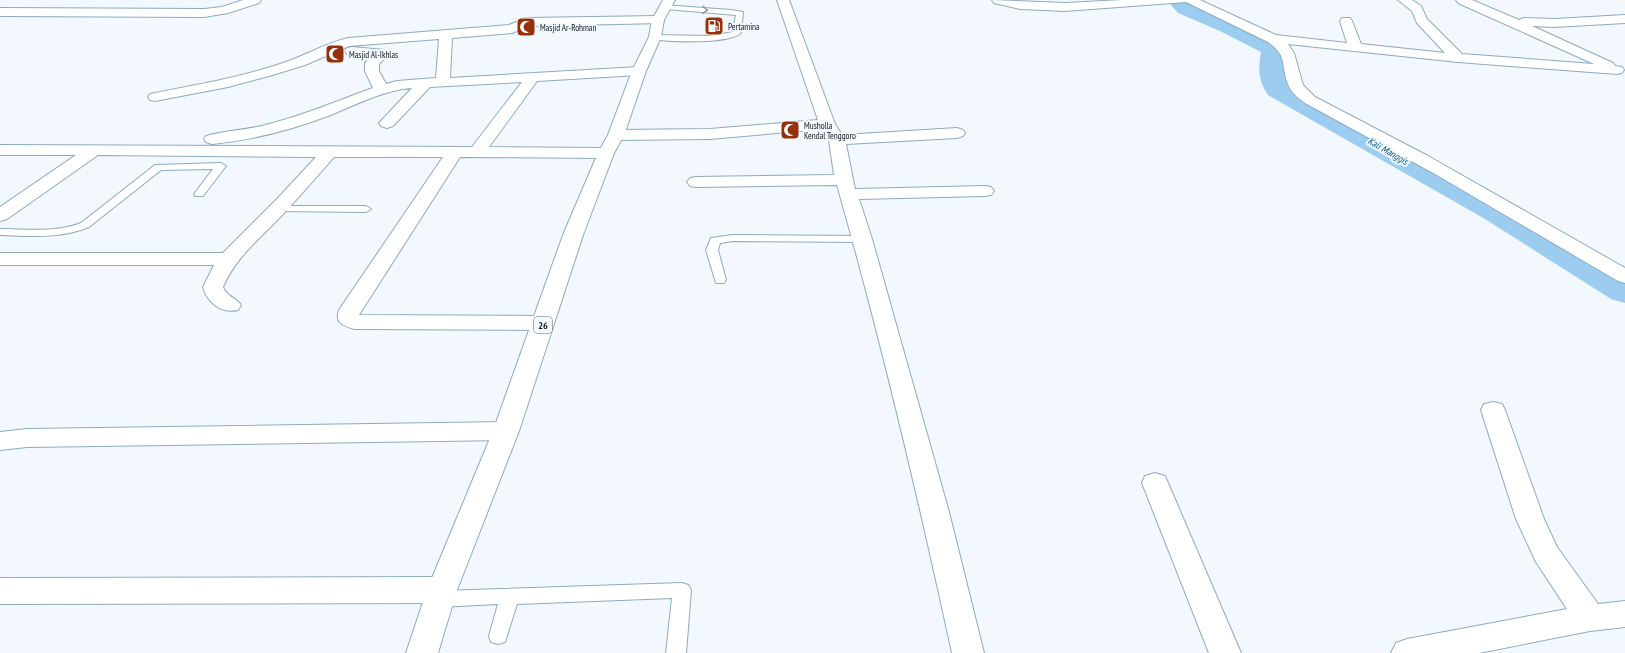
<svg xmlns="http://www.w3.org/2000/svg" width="1625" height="653" font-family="'PT Sans Narrow',sans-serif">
<rect width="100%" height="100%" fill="#f2f8fd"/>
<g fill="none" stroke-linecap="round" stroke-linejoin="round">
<path fill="#9ccdf1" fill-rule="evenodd" d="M1167,0H1191L1194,3L1236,21L1279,42L1286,51L1284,69L1290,85L1509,205L1625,274V303L1611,299L1485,219L1268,95C1258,80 1258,69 1261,52L1220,31L1178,13Z"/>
<g stroke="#8daabf" stroke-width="2">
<path id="service" d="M663,5L731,10L743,12L741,33C729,44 669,42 652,39V35H655L710,36L733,32L736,15L666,9L662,7Z
M221,163L226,166L203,196H195L194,194L213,169L161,170L89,227C60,239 30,236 0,235V229C27,229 55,233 81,223L155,165Z
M278,206H366L371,209L366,212L274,211L273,209L274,207Z
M733,235L862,236L866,237L868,239L866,241L862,242L733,241L720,243L718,250L726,280L724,283H716L706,250L711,238Z
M682,583L688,585L691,590L686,653H666L672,598L517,604L505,642L498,644L491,642L489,636L498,604L440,607L434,604L431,599L434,594L440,591Z"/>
</g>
<g stroke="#8daabf" stroke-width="2">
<path id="minor" d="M243,0H261L259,3L228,13L204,17L0,16V8L204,9L222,7Z
M777,0H789L835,124L842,135L957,128L963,130L965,133L963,136L957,138L846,144L855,189L985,186L991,187L994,191L991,195L985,196L859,199L872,239L949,512L984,653H952C918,496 881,339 837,185L696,187L690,186L687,182L690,178L696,177L834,175L829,140L822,129L710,139L616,140L610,138L608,135L610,132L616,130L710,129L818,120Z
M992,0L1065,3L1122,0H1200L1276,35L1347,43L1340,21L1342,18H1350L1352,21L1361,44L1445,53L1417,23L1412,11L1398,0H1412L1421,6L1427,19L1462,54L1594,64L1458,3L1456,0H1472L1519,20L1524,18L1554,19L1625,15V23L1554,27L1532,26L1613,63L1615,66L1622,67L1624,70L1622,73L1617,74L1458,62L1288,44L1294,53L1303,85L1315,97L1428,156L1611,260L1625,268V283L1618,281L1435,174L1305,103C1298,98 1291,92 1288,84C1280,64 1289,57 1268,42L1186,2L1065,11L1020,9L994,3Z
M658,16L662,17L664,20L662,23L528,26L512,33L452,38L450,78L639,67L644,68L646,71L644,74L639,75L537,81L489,147L606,148L612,149L614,153L612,157L606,158L460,157L359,315L543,316L551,318L554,323L551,328L543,330L355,329C344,326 334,323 339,310L443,157H334C318,175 302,194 285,212C263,236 236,256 223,287C226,296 235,297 241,305L238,310C221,314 207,302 203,287L214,265H0V253H223L277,199L316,157L98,155L7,219L0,221V207L76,155H0V145L472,147L522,82L430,87L393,126L387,128L381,126L379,123L412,88C383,90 356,105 328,116C291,130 252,140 212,144L206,142L204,139L206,136C227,130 249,130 269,124C305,115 339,100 373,88L365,71V63L371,56L347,54L345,51L347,48L352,47L384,50L388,55L379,64V71L386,84L397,81L436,78L439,39L349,46L305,65L269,76L228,87L155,101L150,100L148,97L150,94L155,93C196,85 237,78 277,65C301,58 323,44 348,38L509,25L526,18Z
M1493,402L1502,404L1505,410L1544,519L1557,547L1598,604L1625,601V627L1590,631L1479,653H1391L1396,643L1407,639L1567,609L1536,562L1516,519L1481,410L1484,404Z
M506,422L515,425L519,431L515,437L506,440L27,447L0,450V432L27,429Z
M1155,473L1165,476L1168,483L1241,653H1209L1142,483L1145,476Z
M442,577L453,581L457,590L453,599L442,603L0,604V578Z"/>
</g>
<g stroke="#8daabf" stroke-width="2">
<path id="trunk" d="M663,0H675L664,20L661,37L646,71L624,135L614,153L583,235L519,431L457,590L438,653H406L427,590L493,431L563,235L598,153L608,135L632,71L649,37L652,20Z"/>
</g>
<use href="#service" fill="#fff" fill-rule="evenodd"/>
<use href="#minor" fill="#fff" fill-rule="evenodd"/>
<use href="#trunk" fill="#fff" fill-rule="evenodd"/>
</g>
<defs><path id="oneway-chevron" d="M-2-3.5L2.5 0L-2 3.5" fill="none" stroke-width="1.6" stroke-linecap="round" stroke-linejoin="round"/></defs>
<use stroke="#93979b" href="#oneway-chevron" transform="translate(705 10) rotate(4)"/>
<defs>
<g id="fuel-square" transform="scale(1)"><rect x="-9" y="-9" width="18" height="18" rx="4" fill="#96300b" stroke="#f2f8fd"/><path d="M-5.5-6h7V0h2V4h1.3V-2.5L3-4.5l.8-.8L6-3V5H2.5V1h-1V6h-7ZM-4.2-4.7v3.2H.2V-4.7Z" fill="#fff"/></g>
<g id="mosque-square" transform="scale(1)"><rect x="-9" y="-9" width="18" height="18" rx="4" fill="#96300b" stroke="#f2f8fd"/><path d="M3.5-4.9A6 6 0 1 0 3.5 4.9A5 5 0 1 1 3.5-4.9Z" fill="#fff"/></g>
</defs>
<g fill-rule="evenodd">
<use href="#fuel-square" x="714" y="26"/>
<use href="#mosque-square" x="526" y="27"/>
<use href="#mosque-square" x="335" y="54"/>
<use href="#mosque-square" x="790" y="130"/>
</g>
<g text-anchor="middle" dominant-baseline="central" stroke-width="4" stroke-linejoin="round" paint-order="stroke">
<g font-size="9" fill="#0e1820" stroke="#f2f8fd" text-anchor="start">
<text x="728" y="26">Pertamina</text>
<text x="540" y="27">Masjid Ar-Rohman</text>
<text x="349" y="54">Masjid Al-Ikhlas</text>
<text x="804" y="125">Musholla<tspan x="804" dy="10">Kendal Tenggoro</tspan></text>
</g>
<g font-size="10" font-style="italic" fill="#085d89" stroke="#f2f8fd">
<text transform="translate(1388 151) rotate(30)">Kali Manggis</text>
</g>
<rect fill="#f2f8fd" stroke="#525b62" stroke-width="1" x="534" y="317" width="18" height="16" rx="3"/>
<g font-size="10" font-weight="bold" fill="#0e1820">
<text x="543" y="325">26</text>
</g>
</g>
</svg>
